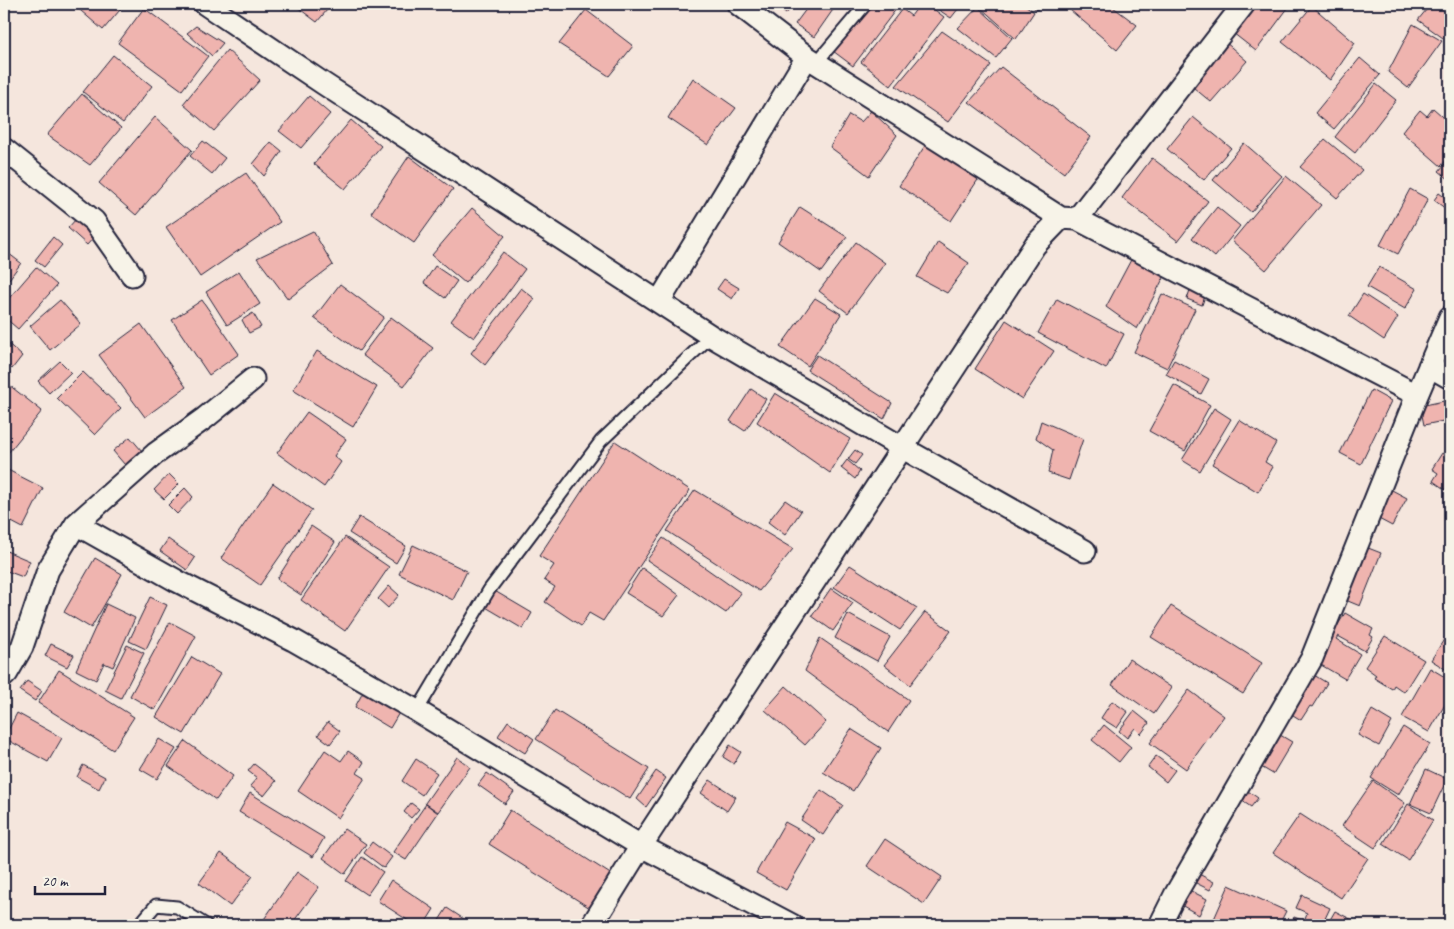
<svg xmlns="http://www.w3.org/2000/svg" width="1454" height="929" font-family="Caveat,sans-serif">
<rect width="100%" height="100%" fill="#f5e6dd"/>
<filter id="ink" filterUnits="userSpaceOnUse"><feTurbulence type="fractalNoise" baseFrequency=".02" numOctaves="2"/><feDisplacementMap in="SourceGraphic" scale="10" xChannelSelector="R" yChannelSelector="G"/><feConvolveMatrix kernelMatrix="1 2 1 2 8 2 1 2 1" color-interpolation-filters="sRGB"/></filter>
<g filter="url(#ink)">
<path fill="#efb4af" stroke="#22223b" d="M73,4H125L103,30Z
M293,4H332L317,22Z
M773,4H794L786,14Z
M810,4H837L814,37L795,24Z
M868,4H900L853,66L833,51Z
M920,4H927L944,17L891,86L861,62L902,9L911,16Z
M930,4H962L951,18Z
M983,4H1024L1034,12L1016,39L980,7Z
M1029,4H1042L1037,10Z
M1063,4H1109L1137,25L1117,50Z
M1255,4H1291L1256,51L1233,33Z
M1431,4H1445L1450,7V43L1418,20Z
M1312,6L1355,43L1330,80L1282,42Z
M978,7L1012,38L996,58L958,28Z
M144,8L208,56L182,90L118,43Z
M586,10L633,46L609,76L559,44Z
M1413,24L1442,41L1408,88L1388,72Z
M196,26L223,43L212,56L187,33Z
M942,31L991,65L948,122L896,86Z
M1224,41L1247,61L1211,102L1188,83Z
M227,50L260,80L214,131L183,104Z
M113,55L152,86L123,123L83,92Z
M1360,58L1380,75L1334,129L1315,113Z
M1001,67L1091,137L1064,173L969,102Z
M693,78L736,108L708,145L668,118Z
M1376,84L1396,100L1355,153L1335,137Z
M82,94L121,128L90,165L47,135Z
M309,96L330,114L301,148L279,131Z
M1433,108L1450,123V156L1441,166L1402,132L1420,110L1427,116Z
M871,111L897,135L869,176L830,147L849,115L861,122Z
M155,117L192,150L136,215L99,183Z
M1193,117L1231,148L1204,180L1167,149Z
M351,120L381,146L345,189L314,164Z
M1325,139L1362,170L1337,198L1300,167Z
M203,141L225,158L212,174L190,156Z
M271,142L282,151L264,176L253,164Z
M1244,143L1282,176L1251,212L1213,180Z
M926,144L983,172L951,221L899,186Z
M409,156L453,189L414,243L371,213Z
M1152,158L1208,201L1178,241L1122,198Z
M1449,159L1450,160V180L1439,171Z
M246,173L280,222L200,277L166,227Z
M1286,176L1321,205L1266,270L1232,241Z
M1410,189L1428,199L1398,254L1380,245Z
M1439,193L1450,201V212L1434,200Z
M800,207L847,237L821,272L778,242Z
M1217,207L1240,226L1215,257L1192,238Z
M472,208L505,236L465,283L432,255Z
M76,219L95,236L87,245L68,228Z
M313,231L333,265L288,299L257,258Z
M53,237L62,245L44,267L35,260Z
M856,242L885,263L848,313L819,291Z
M938,242L969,263L947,293L917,277Z
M4,250L21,263L4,286Z
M503,252L525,269L474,338L451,321Z
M1133,256L1166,273L1137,329L1106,307Z
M435,266L457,281L445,298L424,283Z
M36,267L57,285L18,329L4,317V304Z
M1379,267L1417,289L1405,309L1367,287Z
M239,271L260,304L227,325L206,292Z
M724,279L739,288L732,299L717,289Z
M340,284L384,317L359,351L314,318Z
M1191,287L1206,293L1202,305L1187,299Z
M521,288L535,299L485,365L471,353Z
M1162,294L1195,309L1167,368L1134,352Z
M1363,294L1398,317L1384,340L1349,316Z
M815,298L841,314L808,366L780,347Z
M1057,299L1124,334L1106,369L1038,333Z
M60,300L81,324L50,350L30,326Z
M202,300L239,354L209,375L172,320Z
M253,313L261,327L249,333L242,320Z
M391,317L433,348L404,386L362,355Z
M1006,320L1054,351L1022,399L975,369Z
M141,324L186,387L145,417L99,355Z
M4,340L22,356L12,369L4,362Z
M317,351L377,387L353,427L293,390Z
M817,355L892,403L884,419L807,370Z
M1174,360L1209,379L1201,394L1166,374Z
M60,361L71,372L49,393L38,381Z
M83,372L121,408L95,435L57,398Z
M4,381L42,411L4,458Z
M1174,385L1210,405L1185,451L1149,431Z
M751,389L766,399L745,431L730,421Z
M1371,390L1391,401L1361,464L1340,453Z
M775,393L850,439L830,473L757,422Z
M1444,401L1448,420L1424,425L1420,406Z
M1214,408L1231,419L1200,471L1182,460Z
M307,412L346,439L334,456L341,462L324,487L277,453Z
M1239,420L1276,443L1265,462L1273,467L1258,492L1212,464Z
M1041,421L1083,439L1069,480L1048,473L1053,450L1036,438Z
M130,437L142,451L125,465L113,451Z
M615,441L690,490L603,621L589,613L581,626L545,602L555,587L544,580L554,565L539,556Z
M855,450L862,455L855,464L848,459Z
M1442,453L1449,457L1450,454V493L1433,481L1438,473L1432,469Z
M847,460L860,471L855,479L841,468Z
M4,468L43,488L23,528L4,518Z
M169,474L179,484L164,499L154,490Z
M273,483L312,510L260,585L221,558Z
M185,488L193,497L177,514L168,505Z
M1390,489L1407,498L1392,526L1375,517Z
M695,490L793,549L759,591L667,531Z
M785,500L801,511L785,535L768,522Z
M359,517L406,546L396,563L349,533Z
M311,526L335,542L301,595L277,579Z
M345,537L389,567L345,631L301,600Z
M663,538L741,593L726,613L647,560Z
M168,539L195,558L187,570L160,551Z
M413,545L467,571L453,600L399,574Z
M1363,546L1381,553L1360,606L1343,599Z
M4,550L30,561L23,577L4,570Z
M95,558L122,574L91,628L64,612Z
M850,565L917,608L900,630L834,587Z
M642,568L679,595L663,616L626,593Z
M389,586L399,595L388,608L378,599Z
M831,588L853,603L833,631L812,616Z
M493,590L532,613L523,629L484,606Z
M150,597L167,605L146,649L129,641Z
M106,604L135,618L113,667L104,663L96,680L76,670Z
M1171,606L1262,663L1243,694L1151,637Z
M925,612L951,631L910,685L884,665Z
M1345,613L1373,629L1370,635L1373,637L1365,651L1338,636L1336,639L1360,654L1345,679L1316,662Z
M848,614L890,637L877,661L835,638Z
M170,622L196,636L155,710L130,696Z
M1450,630V672L1431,660Z
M1385,636L1424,660L1404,692L1394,685L1392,689L1374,678L1376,675L1365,667Z
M820,638L909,700L888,732L805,671Z
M51,644L74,655L67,667L45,656Z
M127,645L144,653L121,698L105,690Z
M192,657L220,674L184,734L156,717Z
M1129,659L1172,688L1154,714L1112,685Z
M1430,668L1450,680V696L1429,732L1402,717Z
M59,670L134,717L113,750L38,703Z
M1309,672L1327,683L1312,707L1310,706L1301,720L1285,710Z
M27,681L42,691L35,701L20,691Z
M367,685L403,706L390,728L355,707Z
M786,686L826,722L805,745L765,710Z
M1189,690L1224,716L1186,769L1150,743Z
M1112,701L1128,712L1117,728L1101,718Z
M555,710L649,769L630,799L536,739Z
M1372,710L1392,722L1379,746L1358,735Z
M1134,711L1149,723L1141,734L1135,728L1127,738L1119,731Z
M17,713L62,738L48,762L4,738Z
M508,721L534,739L525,753L498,736Z
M328,722L340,731L330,744L318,735Z
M1104,725L1131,747L1119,762L1092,740Z
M1403,727L1430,744L1398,795L1371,778Z
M851,729L881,748L853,791L823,772Z
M1275,732L1292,742L1273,774L1256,764Z
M159,739L176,749L157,779L140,769Z
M185,741L233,776L216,800L168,766Z
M730,745L741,752L734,764L723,757Z
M325,750L341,761L348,751L364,762L357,773L365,778L338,818L298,791Z
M1156,756L1175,770L1166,782L1148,767Z
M457,757L470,767L438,812L425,803Z
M416,759L437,773L422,795L402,781Z
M254,764L276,781L264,796L250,786L257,778L248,771Z
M83,765L105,777L99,789L77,777Z
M1426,769L1447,779L1431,813L1410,804Z
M656,771L666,778L646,807L637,799Z
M487,773L514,792L505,804L478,785Z
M710,780L736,797L727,811L701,793Z
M1373,781L1405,803L1375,848L1342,826Z
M1245,789L1258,798L1251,807L1238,798Z
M821,790L843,805L823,835L801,820Z
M250,793L324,838L313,857L239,812Z
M411,803L419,809L411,818L404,812Z
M426,804L438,813L406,860L393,852Z
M1408,804L1433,820L1408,860L1383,844Z
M510,810L612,875L590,908L489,844Z
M1300,814L1368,858L1341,898L1273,853Z
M785,822L816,839L786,890L756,873Z
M344,829L366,844L345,874L323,858Z
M885,839L942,877L924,904L867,866Z
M372,842L392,857L384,868L364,853Z
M221,853L253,876L230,906L199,883Z
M362,857L383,872L367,895L346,881Z
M297,872L319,887L291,925H260Z
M1197,873L1214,882L1210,890L1192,881Z
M391,880L434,909L424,925H415L378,901Z
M1229,885L1286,911L1279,925H1227L1214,919Z
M1189,890L1207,899L1199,915L1181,905Z
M1302,895L1330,908L1322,925H1290L1294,917L1304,921L1307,913L1296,908Z
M447,908L473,925H436Z
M1335,911L1362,925H1327Z"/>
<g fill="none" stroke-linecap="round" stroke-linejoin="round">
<g stroke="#22223b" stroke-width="15">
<path id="lane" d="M816,63L866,4
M417,711L489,590L601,441L711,336
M139,925L156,905L177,907L206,925"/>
</g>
<g stroke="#22223b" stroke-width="25">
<path id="street" d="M205,4L324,84L711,336L903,448L1085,551
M738,4L807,57L1061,218
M4,149L94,221L132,275
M1077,219L1417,395
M659,302L807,57
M1429,366L1450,378
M76,524L177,581L293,640L417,711L641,846L792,925
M4,676L7,673L22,647L48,570L76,524L155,454L205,418L253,379
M592,925L641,846L1035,245L1061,218L1077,219L1244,4
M1160,925L1175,895L1312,658L1417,395L1450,317"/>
</g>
<use href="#lane" stroke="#f7f3e8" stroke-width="11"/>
<use href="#street" stroke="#f7f3e8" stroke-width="21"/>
</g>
</g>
<rect width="1454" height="929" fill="none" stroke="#f7f3e8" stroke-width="20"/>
<rect x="10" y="10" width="1434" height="909" fill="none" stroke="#22223b" stroke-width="2" filter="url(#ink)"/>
<path d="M35 886v8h70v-8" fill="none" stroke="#22223b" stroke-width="2.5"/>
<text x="42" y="886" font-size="15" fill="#22223b" stroke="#f7f3e8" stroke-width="4" paint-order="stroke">20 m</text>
</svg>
